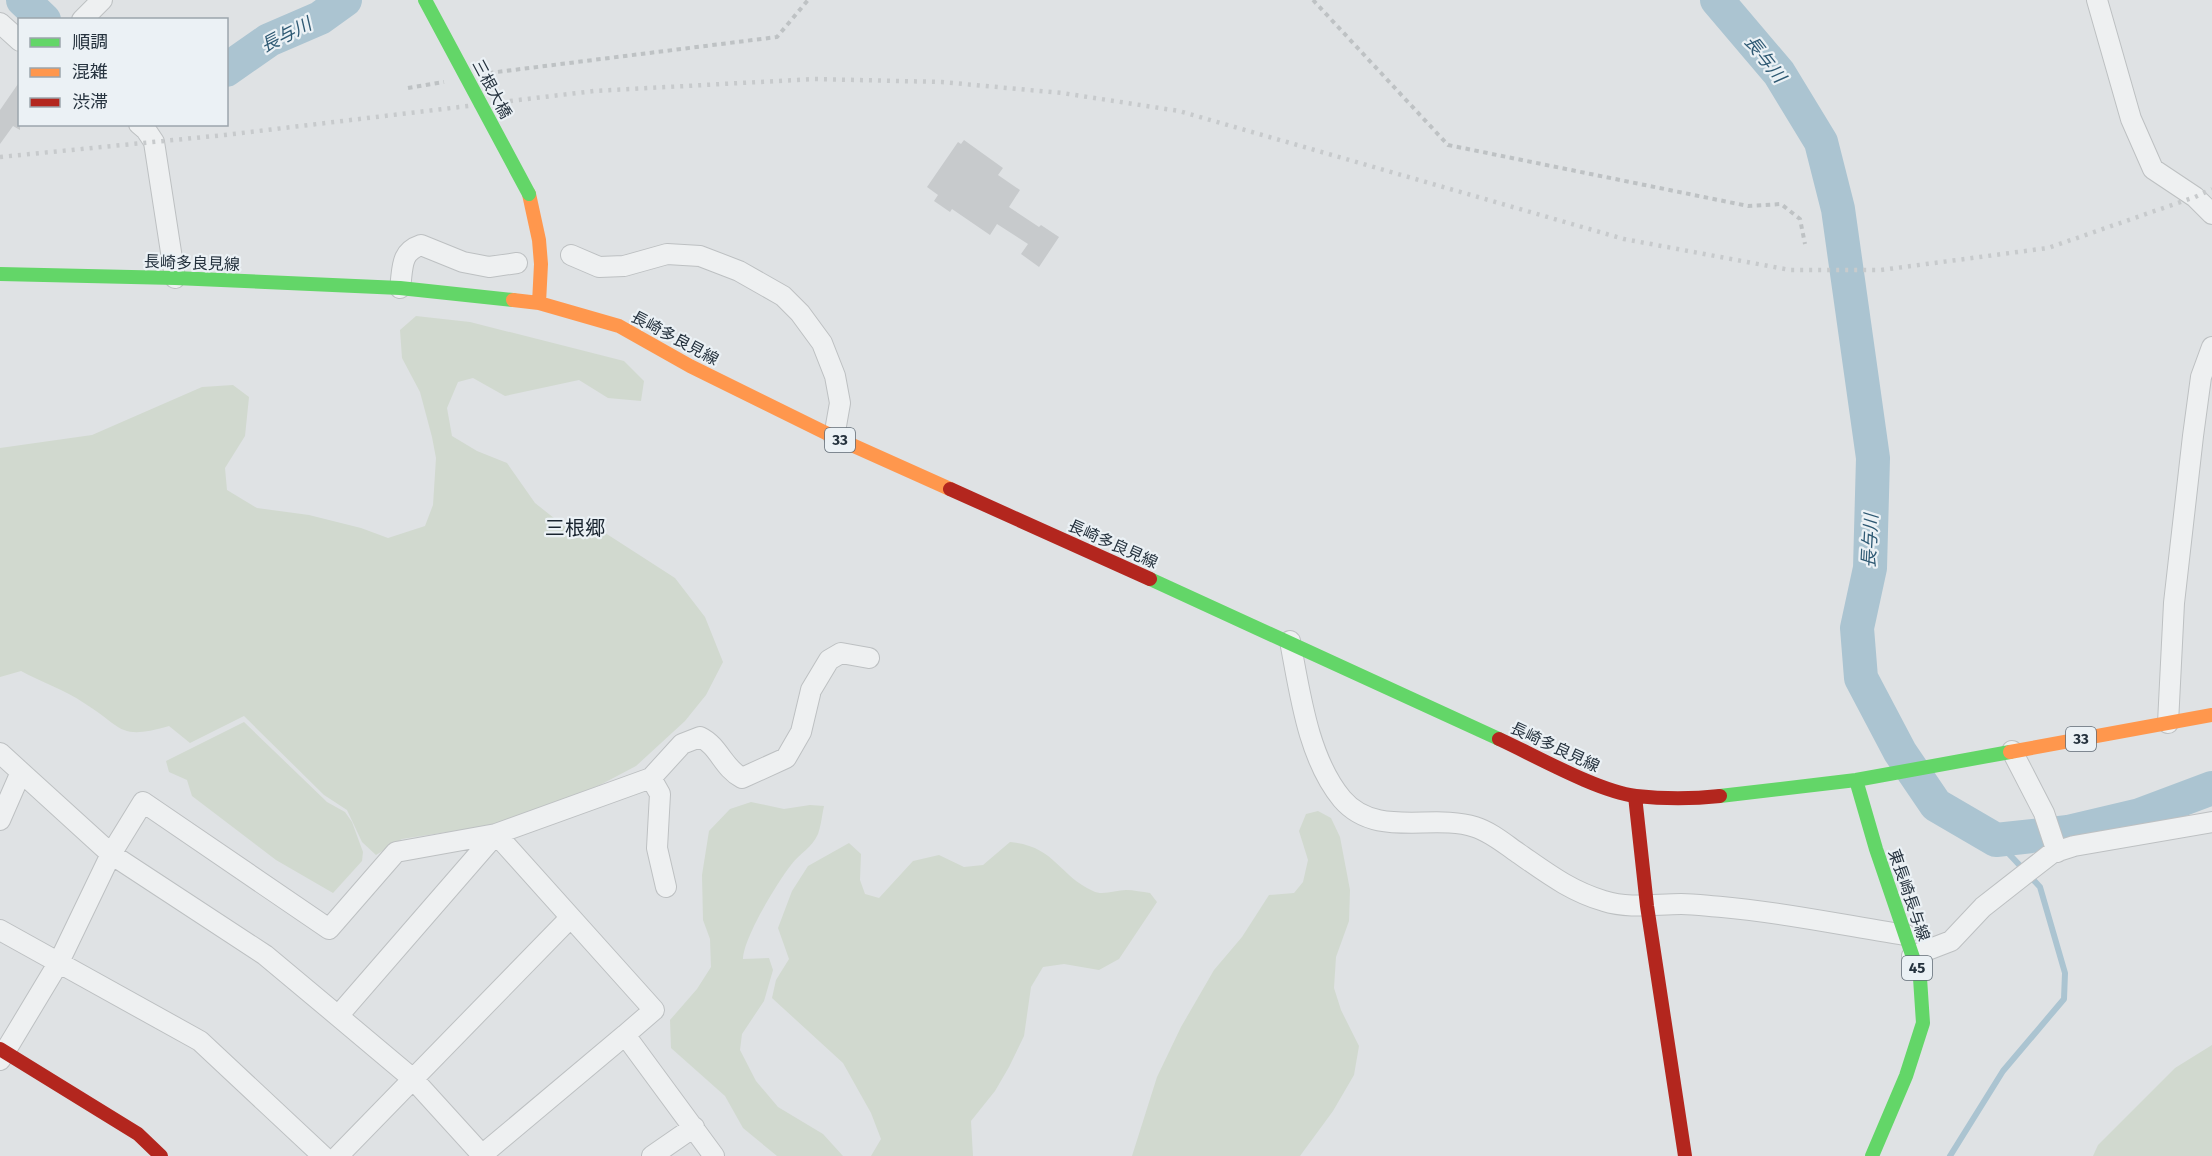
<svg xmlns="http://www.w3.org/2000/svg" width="2212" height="1156" font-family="'Fira Sans','Noto Sans JP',sans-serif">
<rect width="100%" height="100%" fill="#dfe2e4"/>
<path fill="#d1d9cf" d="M416,316L470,322L624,361L644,381L641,401L608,398L579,380L505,396L473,378L458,382L447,408L452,436L477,451L507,463L535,503L569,530L599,529L675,578L705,617L723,662L706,695L685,721L636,766L600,785L499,824L402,839L376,855L362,842L347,810L324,795L244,716L190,743L169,726C118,741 123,727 84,703C65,690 41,682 21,671L0,677V448L92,435L202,387L233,385L249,397L245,436L225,468L227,490L257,508L309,515L361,528L388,538L425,526L433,505L436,458L432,437L420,392L402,358L400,330Z
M244,722L327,802L345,812L352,822L363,852L362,861L333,893L276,860L192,796L187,780L169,772L166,761Z
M751,802L784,809L810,805L824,806C822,815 821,826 818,834C812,848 800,853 791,865C777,883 744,937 743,959L769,958L773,970L764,1001L742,1034L740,1050L756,1081L778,1107L823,1134L843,1156H777L743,1128L725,1096L671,1048L670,1020L697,989L711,967L710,939L703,920L702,875L709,831L730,809Z
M1318,811L1331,818L1340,837L1350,890L1349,921L1336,957L1334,988L1341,1010L1359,1046L1354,1075L1333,1111L1300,1156H1132L1157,1077L1181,1027L1214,970L1242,937L1269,895L1294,893L1303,882L1308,860L1299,831L1306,814Z
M1010,842C1055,846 1058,875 1093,891C1102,896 1116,890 1126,890C1134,890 1142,892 1150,893L1157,902L1119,959L1099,970L1064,964L1043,967L1031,987L1024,1036L1009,1067L995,1091L971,1121L973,1156H871L881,1139L871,1113L843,1063L772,998L776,980L789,959L778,928L792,891L808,866L849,843L861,854L860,880L865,894L879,898L913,861L939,855L964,867L983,865Z
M2212,1045V1156H2093L2098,1145L2175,1068Z"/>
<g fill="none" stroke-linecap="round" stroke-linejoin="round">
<path stroke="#abc4d1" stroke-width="6" d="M1950,1156L2003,1071L2064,999L2065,973L2040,887L1996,840"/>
<path stroke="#abc4d1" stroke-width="34" d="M23,0L44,20
M1717,0L1779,73L1821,142L1838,209L1873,458L1870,568L1857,628L1861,678L1900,752L1936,805L1996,840L2068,832L2140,815L2212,788
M226,70L269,40L320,18L345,0"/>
</g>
<path fill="#c7cacc" d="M20,81V130L13,126L0,144V110Z
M964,140L1003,168L998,175L1020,190L1009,207L1039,227L1041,225L1059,237L1039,267L1021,254L1028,244L997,224L990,235L952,209L950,212L934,201L938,195L927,187L958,142L961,144Z"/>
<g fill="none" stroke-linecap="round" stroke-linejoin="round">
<g stroke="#bdc0c2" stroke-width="22">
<path id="street" d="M2097,0L2131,119L2153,169L2195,197L2212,214
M82,20L102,0
M0,23L20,41
M139,124L146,130L154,142L175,278
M571,255L599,267L624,266L667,254L700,256L739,271L783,296L800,313L822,343L835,376L840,403L834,437
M400,288C403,268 400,252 421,245L463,262L489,267L517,263
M1290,641C1300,693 1308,758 1342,799C1376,839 1432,813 1475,827C1491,832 1505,844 1518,853C1547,873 1570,891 1604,901C1629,909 1656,904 1681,904C1695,904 1708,906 1722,907C1783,912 1845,926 1906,935
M2168,723L2174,603L2193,436L2201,377L2212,347
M2012,751L2044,813L2057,852
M0,753L111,854L265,955L338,1016L413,1079L483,1156
M651,778L660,794L657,848L666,887
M0,820L21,772
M0,930L200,1041L323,1156
M1912,956L1951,941L1983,907L2052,853L2074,846L2212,822
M338,1016L496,834L651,778L682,744L700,737C719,746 723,768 742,778L786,758L801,732L811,690L829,660L841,653L869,658
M0,1060L59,962L111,854L143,802L329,929L396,852L496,834L654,1010L625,1035L714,1156
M482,1155L625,1035
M338,1156L570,918
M652,1156L694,1127"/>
</g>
<path stroke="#bec2c4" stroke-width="4" stroke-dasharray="4.5 4.5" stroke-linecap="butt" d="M1313,0L1448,145L1748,206L1781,204L1800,219L1805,244
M489,73L777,37L808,0
M408,88L444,82"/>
<use href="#street" stroke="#eef0f1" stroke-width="20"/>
<path stroke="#63d668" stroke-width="14" d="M0,274L175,278L400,288L513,300
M1150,579L1499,739
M1856,780L1876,849L1920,978L1923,1023L1906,1076L1872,1156
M1720,796L1856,780L2010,752"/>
<path stroke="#ff974d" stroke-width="14" d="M529,194L539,240L541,264L539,303
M513,300L539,303L619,326L690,366L834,437L950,489
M2010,752L2212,715"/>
<path stroke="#b3261e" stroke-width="14" d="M950,489L1150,579
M1499,739C1536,756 1597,791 1636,796C1663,799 1693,799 1720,796
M1635,796L1647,906L1685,1156
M0,1049L138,1134L161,1156"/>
<path stroke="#c7cacc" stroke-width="4.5" stroke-dasharray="3 6" stroke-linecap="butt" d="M0,157L225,135L594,91L814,79L942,82L1062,93L1179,111L1624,239L1790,270H1881L2048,248L2195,197L2212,189"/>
<path stroke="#63d668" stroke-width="14" d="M425,0L529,194"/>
</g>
<g text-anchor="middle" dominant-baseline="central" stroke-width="4.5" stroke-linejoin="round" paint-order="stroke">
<g fill="#ebf1f5" stroke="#606b75" stroke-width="1.5">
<rect x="825" y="428" width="30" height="24" rx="4.5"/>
<rect x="2066" y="727" width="30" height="24" rx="4.5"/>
<rect x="1902" y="956" width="30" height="24" rx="4.5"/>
</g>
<g font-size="15" font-weight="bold" fill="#25323e">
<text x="840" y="440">33</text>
<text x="2081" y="739">33</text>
<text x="1917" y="968">45</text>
</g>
<g font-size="16" fill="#25323e" stroke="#ebf1f5">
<text transform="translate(492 89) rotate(62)">三根大橋</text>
<text transform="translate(192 263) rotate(2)">長崎多良見線</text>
<text transform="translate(675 338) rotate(28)">長崎多良見線</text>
<text transform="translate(1113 544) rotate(24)">長崎多良見線</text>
<text transform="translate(1555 747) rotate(25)">長崎多良見線</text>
<text transform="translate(1909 895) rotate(71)">東長崎長与線</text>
</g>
<g font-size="18" font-style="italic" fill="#2e5973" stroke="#ebf1f5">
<text transform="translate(286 35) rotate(-27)">長与川</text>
<text transform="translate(1765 59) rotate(52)">長与川</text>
<text transform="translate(1870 541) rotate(-87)">長与川</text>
</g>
<g font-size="20" fill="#18232e" stroke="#ebf1f5">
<text x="575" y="528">三根郷</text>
</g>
</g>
<rect x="18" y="18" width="210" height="108" fill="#ebf1f5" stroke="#9ca5ac" stroke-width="1.5"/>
<rect x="30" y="38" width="30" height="9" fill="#63d668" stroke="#9ca5ac" stroke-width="1.5"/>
<text x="72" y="48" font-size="18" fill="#25323e">順調</text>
<rect x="30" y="68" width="30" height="9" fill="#ff974d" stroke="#9ca5ac" stroke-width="1.5"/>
<text x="72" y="78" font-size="18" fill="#25323e">混雑</text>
<rect x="30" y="98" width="30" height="9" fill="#b3261e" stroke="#9ca5ac" stroke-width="1.5"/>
<text x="72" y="108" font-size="18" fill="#25323e">渋滞</text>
</svg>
